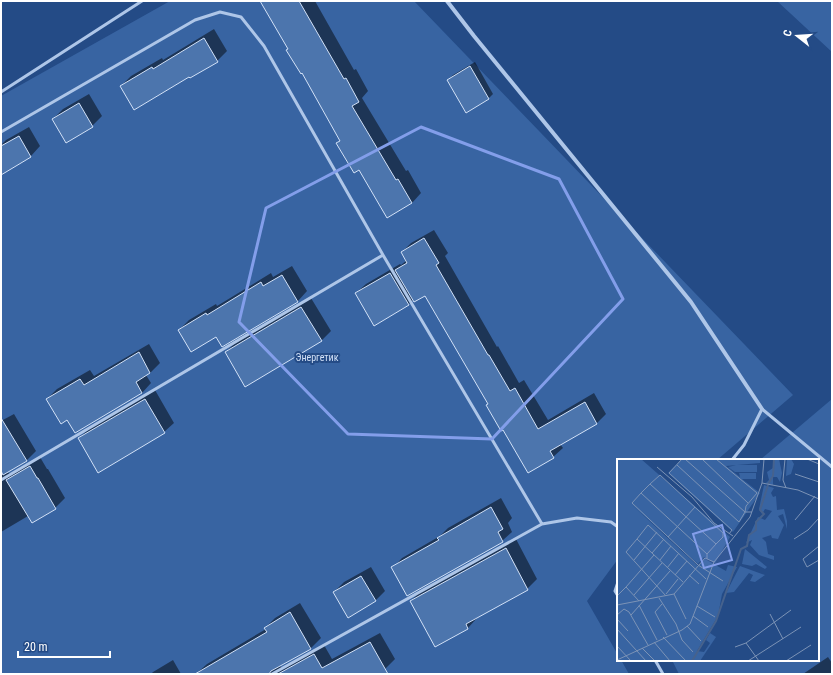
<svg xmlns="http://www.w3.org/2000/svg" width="833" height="675" font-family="'Roboto Condensed',sans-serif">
<rect width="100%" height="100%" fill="#244b86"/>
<path fill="#3864a2" d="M170,1H414L793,395L717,460H618V559L587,601L618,655V660H621L629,674H1V96Z
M777,1H832V52Z
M832,399V674H679L672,660H818V460H760Z"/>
<path fill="#0007" d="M269,1H315L354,70L356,69L368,91L362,98L406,171L408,170L421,193L412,203L359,169L337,144L341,140L289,49Z
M214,29L227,51L217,61L189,75L121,86L131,76L162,58L163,60Z
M475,62L493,94L489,98L448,80L453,75Z
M89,94L102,116L92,126L53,119L63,109Z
M29,127L40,146L31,156L8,169L1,157V145L6,140Z
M434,230L448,253L445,256L497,347L498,346L519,383L524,380L548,420L594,393L606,414L597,423L560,444L563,448L553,457L489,404L425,294L414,299L409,304L356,293L366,284L400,264L401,265L407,260L402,252L411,243Z
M292,266L307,291L298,301L222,345L217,336L179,330L189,320L216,304L217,306L271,273L273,277Z
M311,298L331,331L322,340L226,352L236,342Z
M149,344L160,363L150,373L146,375L151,383L142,393L68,419L47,399L57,389L90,370L94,376Z
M155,390L174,423L164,432L79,438L89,429Z
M14,414L36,451L26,461L7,472L11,474L40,457L47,469H48L65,498L55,508L28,516L1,532V421Z
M501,498L512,518L508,523L512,532L502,541L393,568L402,558L440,536L448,528Z
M516,539L537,579L527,589L477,617V618L468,628L435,646L411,601L421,591Z
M371,567L385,591L375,601L334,592L344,582Z
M300,603L321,638L311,648L279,665L281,667H284L324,645L332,659L380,633L395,659L385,669L376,674H198L197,673L207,664L266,629L265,628L275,618Z
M828,657L832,663V674H803Z
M173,660L181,674H151L153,672Z"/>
<path fill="#4c75ad" stroke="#d2e1f7" d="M260,1H299L344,79L346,78L359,102L352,106L396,180L398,179L412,203L387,218L359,170L354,173L336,143L340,141L302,73L301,74L286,50L288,49Z
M204,38L218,62L190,78L189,77L134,110L120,86L152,67L153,69Z
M470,66L489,99L466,113L447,80Z
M79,103L93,127L66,143L52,119Z
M19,136L31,157L1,175V146Z
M424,238L439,263L436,265L488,355H489L510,391L515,388L538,429L585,402L597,424L550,451L554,458L528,473L503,430L501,431L486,405L488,404L425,296L414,302L395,270L407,263L401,252Z
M390,273L409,305L374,326L355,293Z
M282,275L298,302L222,347L216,337L191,352L178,330L206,313L207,315L261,282L263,286Z
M301,307L322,341L245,387L225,352Z
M139,352L150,373L136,382L142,393L75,433L67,420L61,424L46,399L80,379L84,385Z
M145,399L165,433L98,473L78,438Z
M1,418L27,461L3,475L1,471Z
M30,466L37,478H38L56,509L32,523L6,480Z
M491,507L503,529L498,532L503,542L407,596L391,567L439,540L437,538Z
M506,548L528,590L466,624L468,629L435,647L410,601Z
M361,576L376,601L348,618L333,592Z
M290,612L311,649L271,671L269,674H195L267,632L264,628Z
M370,642L388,674H278L314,654L322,668Z"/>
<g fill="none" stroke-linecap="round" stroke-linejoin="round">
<path stroke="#aec6e8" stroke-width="3" d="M1,92L142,1
M1,132L195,20L220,12L241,17L264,46L383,255L1,480
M383,255L542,524
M732,460L744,445L762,409L832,467
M618,582L615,591L618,596
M655,660L663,674
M272,674L542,524L577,518L611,522L618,527"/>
<path stroke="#aec6e8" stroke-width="4" d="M447,1L474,36L691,302L762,409"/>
</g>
<path fill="none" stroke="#839eea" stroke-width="3" stroke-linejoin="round" d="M421,127L559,179L623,299L492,439L348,434L239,322L266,208Z"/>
<g text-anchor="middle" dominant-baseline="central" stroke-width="4" stroke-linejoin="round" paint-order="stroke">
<g font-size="10" fill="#d2e1f7" stroke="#244b86">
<text x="317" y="357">Энергетик</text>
</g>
</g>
<g transform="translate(617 459)">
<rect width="202" height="202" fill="#244b86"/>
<path d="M0,0H24L113,78L98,104L87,98L81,105L14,45L81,107L88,100L109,112L111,106L120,108L105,135L101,157L80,192L87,193L93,184L89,181L93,174L99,178L83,202H0ZM65,0H143V4L109,7L123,18L122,14H139V20H125L143,34L116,73L51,14ZM157,0H162L165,14L163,23L160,18H156V26L149,24L152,21L150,13L156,9ZM170,0H174L177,5L174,15L169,17ZM120,6H140V13H118L111,8ZM147,26L157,29L154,34L156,38L159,37L160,51L167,50L170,62V70L166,55L161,57L167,66L161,80L155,79L154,76L145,79L149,83L151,95L157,97V101L142,96L133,86L135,81L129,84L141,58L148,61L155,52L148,50L145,55L142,50ZM128,90L150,108L148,110L139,105L135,107L125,105ZM123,107L148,116L138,123L133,122L136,116L132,114L117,133L109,134Z" fill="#3864a2"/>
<path fill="none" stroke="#46628d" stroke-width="2" d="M151,25L156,17L157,0M75,202L99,162L124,90L130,87L132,76L139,71V63L147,55L143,51L151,26"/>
<path fill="none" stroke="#7c93b6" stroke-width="1" d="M65,0L52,14L115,71L112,75M68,0L128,53L129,47L140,34L99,0M85,0L131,44M168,0L166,21L169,29M190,0L202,5M60,6L122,63L128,53H135M40,8L75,38L97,64L116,77M178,15L202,23M145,24L147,0M24,34L33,25L99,85L106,78V74L43,16L33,25M178,61L198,37M51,78L78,48M20,80L9,93L49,137M177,80L191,71L202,59M202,87L186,100L190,108L202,101M35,94L47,80M90,95L99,85M90,100V95L24,34L15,44L81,106L106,122M17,101L40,73M43,101L54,87M50,109L62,94M58,116L70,102M72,116L82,125M66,123L20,80L31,66L89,120M9,128L37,96M49,135L61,120M57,135L69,160M17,136L45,104M0,137L9,128L22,142M42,139L59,165L65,181L76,193M45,145L38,153L50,176M0,146L57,135L88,99L97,103M22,146L40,181M80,147L98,158M153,155L166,180M0,156L7,150L12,153L31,186M14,156L53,112M76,157L91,168M0,160L11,172M70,167L84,182M0,170L29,202M46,178L69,202M37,183L53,202M129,184L142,202M0,187L14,202M118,188L129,184L174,151M25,189L38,202M0,201L65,171L73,165L97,103L133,58L145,24L181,31L202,40M131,202L184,168M169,202L194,186"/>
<path fill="#839eea" fill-opacity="0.15" stroke="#839eea" stroke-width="2" d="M105,66L115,101L87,109L76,75Z"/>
<rect width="202" height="202" fill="none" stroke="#fff" stroke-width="2"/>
</g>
<rect width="833" height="675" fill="none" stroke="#ffffff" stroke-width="4"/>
<g transform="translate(797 36) rotate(287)" stroke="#244b86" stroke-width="3" paint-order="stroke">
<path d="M0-3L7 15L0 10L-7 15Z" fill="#ffffff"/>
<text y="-6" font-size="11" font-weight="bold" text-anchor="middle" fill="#ffffff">С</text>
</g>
<path d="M18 651v6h92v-6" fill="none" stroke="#ffffff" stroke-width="2"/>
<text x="24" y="651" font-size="12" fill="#ffffff" stroke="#244b86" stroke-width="3" paint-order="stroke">20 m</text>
</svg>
